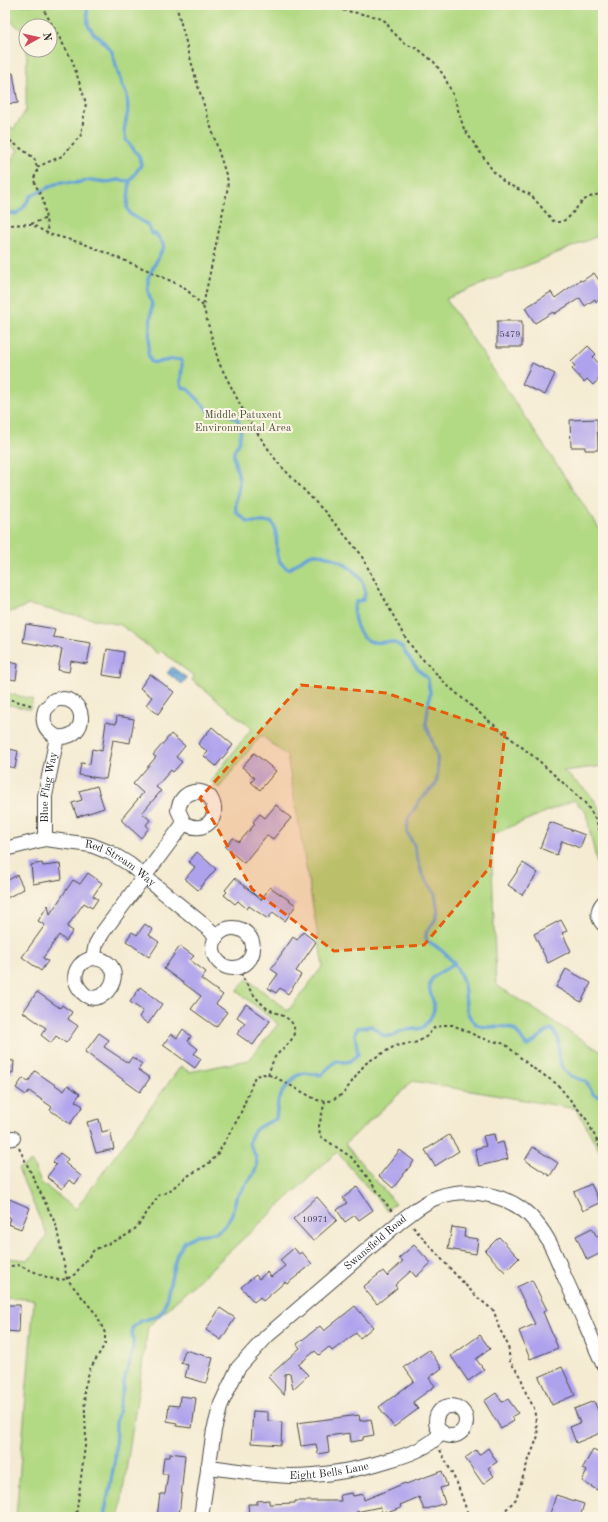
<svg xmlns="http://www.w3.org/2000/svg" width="608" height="1522" font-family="'Old Standard TT',serif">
<defs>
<pattern id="water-rules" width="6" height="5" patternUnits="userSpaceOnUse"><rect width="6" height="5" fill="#64a3d6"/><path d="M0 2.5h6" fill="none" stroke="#5385ae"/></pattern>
</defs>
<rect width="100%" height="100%" fill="#fcf5e5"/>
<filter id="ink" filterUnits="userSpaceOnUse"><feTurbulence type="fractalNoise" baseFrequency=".025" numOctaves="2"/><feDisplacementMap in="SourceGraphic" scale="8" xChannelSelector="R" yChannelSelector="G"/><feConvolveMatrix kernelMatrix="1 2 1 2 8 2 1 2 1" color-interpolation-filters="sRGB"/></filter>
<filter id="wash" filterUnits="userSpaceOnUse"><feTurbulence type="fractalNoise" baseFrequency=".012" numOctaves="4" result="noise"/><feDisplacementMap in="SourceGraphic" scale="16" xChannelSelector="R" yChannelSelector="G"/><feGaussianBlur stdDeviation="0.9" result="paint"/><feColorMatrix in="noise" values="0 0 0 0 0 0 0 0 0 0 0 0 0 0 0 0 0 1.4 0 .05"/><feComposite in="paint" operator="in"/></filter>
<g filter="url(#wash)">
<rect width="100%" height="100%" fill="#f4ebd2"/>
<path fill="#b2d983" stroke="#6e8257" d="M5,5H603V234L446,299L603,534V766L563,771C580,786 598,796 603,820V891L586,813L574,800L491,835L496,985L603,1053V1158L577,1109L413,1081L345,1144L395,1203L387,1210L337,1152L148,1327L119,1517H16L34,1300L5,1297V1258L29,1260L47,1235L18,1169L32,1162L41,1183L76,1209L181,1066L189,1072L249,1060L278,1024L237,991L247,979L288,1011L323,966L287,756L261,735L219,788L211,781L252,728L192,680L194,676L161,651L158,654L121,625L29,605L5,614V168L18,150L5,142V124L14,129L26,110L27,50H50V26H26V34L5,16Z
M5,693L33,699L30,709L5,704Z"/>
<path fill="url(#water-rules)" stroke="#486780" d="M172,667L187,678L182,684L167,673Z"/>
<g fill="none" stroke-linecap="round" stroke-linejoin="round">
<path stroke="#64a3d6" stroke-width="3.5" d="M87,5L88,25L94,34L100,38L112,52L121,83L127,95L128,111L124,130L126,140L139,156L141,165L130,181L127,207L130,214L148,225L151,233L157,235L164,246L148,278V291L152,305L148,353L151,362C162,364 171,357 181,360C185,368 178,377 182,387L189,390L209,411C230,411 246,417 239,442C237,446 234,449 234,453C233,463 239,472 239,481C239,492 234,501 236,512L248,522H272C283,539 268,557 288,569C298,565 305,554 315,554C335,554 374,577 363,600L357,601C349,613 358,640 373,642C384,644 390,638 400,646C405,650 407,656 411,661C416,668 422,673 428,679L430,693L426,724L437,755L438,770L436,784L421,799L408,819L407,832L414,845L422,874L435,894L438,911L435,920L426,933V940C446,951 462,968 465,992C466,1003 465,1013 473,1021C485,1033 498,1023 511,1028C520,1031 520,1040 527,1046C535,1043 541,1034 551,1029C570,1042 542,1072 586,1081L593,1094L598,1096L603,1095
M5,212L16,214L23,208L31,196L60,182L76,183L90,180L107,182L118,180L130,181
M104,1517L115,1459L116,1423L125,1377L130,1363L133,1345L132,1328L141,1321L158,1316L164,1309L177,1253L185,1241L197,1235L215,1233L224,1227L232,1214L236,1198L253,1175L257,1166L256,1157L249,1143C252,1127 263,1125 276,1119L278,1102L283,1091L296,1076L304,1073L321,1075L336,1061C345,1063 352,1063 358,1054L355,1034L357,1028L372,1026L384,1036H394L400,1031L423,1028C427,1022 433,1017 434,1009C435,999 425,989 432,979C436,973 448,969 454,963"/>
</g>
<g id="blocks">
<path fill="#afa2ed" d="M13,73L18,103L5,104V74Z
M594,273L603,286V297L596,302L595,299L585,306L580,298L554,314L553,312L535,323L525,308L551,292L555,298L580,280L582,281Z
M497,321H522V347H497Z
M588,346L596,354L593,357L603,368V375L593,385L587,379L584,382L572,369L575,366L571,362Z
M532,363L555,374L545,395L522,384Z
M597,419L598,450H585V447H571L570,420Z
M26,624L55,629L53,637L91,643L87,664L71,661L69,672L58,670L62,649L23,642Z
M107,649L124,652L120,678L103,675Z
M5,661L18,664L16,680L5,678Z
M150,674L174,692L158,714L146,705L152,697L140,688Z
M117,716L134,719L130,743L113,740L106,779L79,775L81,763L90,764L92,749L102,751L106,722L116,724Z
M212,727L233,745L216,766L204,756L208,752L198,744Z
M171,734L185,746L176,757L182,762L173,772L171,770L156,787L161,791L142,813L150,820L146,825L149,828L141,838L122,821V818L143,793L133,784L156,757L153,755Z
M5,748L18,751L15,768L5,766Z
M254,753L276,771L260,790L251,782L255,778L242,767Z
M97,786L104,808L77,817L72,803L82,800L79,791Z
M276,805L291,818L273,839L267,835L244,863L225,847L233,838L239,842L255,824L253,822L260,814L265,818Z
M550,822L585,835L580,848L562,841L557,855L540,848Z
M197,852L216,869L198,890L185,879L195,867L189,862Z
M42,863L43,866L60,864L62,879L33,884L31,865Z
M523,863L538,873L522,895L508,885Z
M88,873L102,883L93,896L98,899L92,908L84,903L67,927L73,931L66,941L59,935L43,958L48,961L41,971L22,957L45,925L38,921L48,905L50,914L73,880L80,884Z
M17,875L24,889L5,899V882Z
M235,878L261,900L270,887L296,905L285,921L273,912L268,919L249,906L247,909L238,901L235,904L224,895L227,892L225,890Z
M561,920L567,931L562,933L571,951L548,963L534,934Z
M145,924L153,930L149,935L159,942L149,957L126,941L132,932L137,935Z
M303,932L316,942L296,971L301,975L288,994L280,988L276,993L268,988L278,974L271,969L293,937L297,940Z
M180,946L194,956L190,960L206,972L201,979L223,995L216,1004L227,1012L216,1027L191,1009L201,996L164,969Z
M566,969L591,983L581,1002L556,987Z
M140,987L162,1004L148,1024L139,1017L143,1011L130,1002Z
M37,992L60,1008L62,1005L72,1012L68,1019L78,1026L66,1043L56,1036L51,1043L41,1035L46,1028L23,1012Z
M246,1004L270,1021L253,1045L237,1034L245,1023L237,1017Z
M183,1029L191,1036L188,1041L198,1049L194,1054L201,1059L195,1068L163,1045L171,1034L177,1038Z
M99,1033L109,1040L104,1047L128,1063L132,1057L142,1064L138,1070L150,1078L140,1092L85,1052Z
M5,1060L14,1061L13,1073L5,1072Z
M35,1071L64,1091L68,1085L80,1094L75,1101L83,1106L70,1124L50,1110L52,1107L29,1091L26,1095L16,1088L23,1078L28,1082Z
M99,1119L102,1132L110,1130L114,1149L96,1153L87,1122Z
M494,1134L496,1144L503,1142L508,1159L479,1166L475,1149L486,1146L483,1136Z
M449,1135L459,1151L435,1166L425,1150Z
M533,1147L558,1163L550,1176L525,1160Z
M400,1150L414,1161L393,1188L379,1176Z
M60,1153L68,1159L65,1163L81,1176L75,1184L69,1180L62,1189L47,1177L56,1165L53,1162Z
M591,1184L600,1203L583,1211L574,1192Z
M357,1187L373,1210L359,1220L355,1215L345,1222L337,1210L347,1203L343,1198Z
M5,1197L30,1208L21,1229L8,1224L10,1217L5,1214Z
M317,1197L337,1220L313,1241L293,1219Z
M452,1227L465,1229L464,1237L478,1239L476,1254L448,1249Z
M592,1228L597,1237L603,1234V1252L587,1260L576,1236Z
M499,1237L519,1258L505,1272L485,1251Z
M414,1245L431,1263L416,1277L411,1271L395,1285L397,1288L377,1304L363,1287L383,1271L387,1276L403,1261L399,1258Z
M294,1248L299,1254L302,1252L312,1264L287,1284L285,1282L263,1301L260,1297L254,1302L241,1287L256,1275L259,1279L267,1272L271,1277L285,1266L280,1260Z
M532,1280L547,1310L543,1312L558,1348L530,1359L519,1331L535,1324L517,1287Z
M5,1305H20L19,1332L5,1331Z
M355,1306L373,1327L360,1338L356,1333L332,1351L329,1347L319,1355L315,1351L298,1365L308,1375L293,1389L290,1373L285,1374L284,1395L268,1377L300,1348L297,1344L320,1326L324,1331Z
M220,1308L235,1318L221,1340L206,1330Z
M480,1335L490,1349L476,1359L484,1370L468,1381L451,1356Z
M185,1350L213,1358L206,1383L185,1377L188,1365L181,1363Z
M429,1350L442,1368L429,1378L435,1386L413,1402L418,1409L394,1427L379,1407L414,1381L404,1367Z
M562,1367L575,1395L552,1405L539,1377Z
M496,1393L502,1402L508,1399L518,1413L511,1417L514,1421L501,1429L484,1401Z
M180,1396L196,1398L192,1428L176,1426L177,1423L167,1421L169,1405L179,1406Z
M594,1401L603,1423V1432L576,1443L570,1427L580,1423L574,1409Z
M253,1411L268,1412V1421L282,1422L281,1445L251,1443Z
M359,1415L360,1421L371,1419L374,1435L363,1437V1440L351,1442L350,1433L327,1436L329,1452L318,1454L316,1444L301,1446L297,1423Z
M488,1448L497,1462L488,1468L494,1476L483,1484L465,1458L476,1450L479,1455Z
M593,1450L603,1455V1480L597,1490L582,1481L587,1471L582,1469Z
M170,1453L185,1455L179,1517H157L160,1494H165L168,1474H162L164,1457H170Z
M442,1471L447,1486L440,1488L445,1503L424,1510L419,1497L400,1505L401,1508L387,1513L386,1511L382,1513L380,1507L356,1512L357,1517H249L248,1504H257V1501L269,1500V1504L295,1503V1501H341L340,1495L352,1493L353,1496L363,1494L364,1500L405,1483L406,1484Z
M556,1495L584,1504L580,1517H549Z"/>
</g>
</g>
<g filter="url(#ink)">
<use href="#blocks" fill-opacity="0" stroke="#494844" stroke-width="1"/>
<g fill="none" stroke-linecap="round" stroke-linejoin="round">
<g stroke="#494844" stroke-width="16">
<g id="minor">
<path id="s1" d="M45,839V796L57,737C91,740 88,692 54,700L45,710C41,723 46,731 57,737"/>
<path id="s2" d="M5,849L45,839L91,845L111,853L129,864L217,936"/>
<path d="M603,903C597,910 597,917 603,924"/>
<circle cx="233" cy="948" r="20"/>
<path d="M93,958C79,961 70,974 79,988C99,1020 138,963 93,958L96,944L103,932L184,823C204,836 223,817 210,797C197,786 181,793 178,810L184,823"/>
<path d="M5,1139L13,1138"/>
<circle cx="451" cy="1421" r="15"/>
<path id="s3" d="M208,1467C235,1470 262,1475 290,1476C323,1476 357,1470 389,1460C408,1455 429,1448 442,1432"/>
<path id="s4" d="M201,1517L214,1430L221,1404L238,1368L267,1336L402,1220C413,1212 424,1202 438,1197C471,1186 515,1195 537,1224C550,1239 557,1259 565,1278C578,1306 590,1335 603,1364"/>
</g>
</g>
<path stroke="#494844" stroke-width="2" stroke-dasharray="3 3" stroke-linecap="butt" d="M176,5L197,83L228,181L227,192L203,306L219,363L247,418L278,463L326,513L360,553L403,634L415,651L447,685L483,716L538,760L585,803C595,816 601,830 603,846
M332,5L342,10L377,17L385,21L392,31L405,44L418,49L434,62L444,76L454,97L464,129L493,171L505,183L531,195L554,222C570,223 572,211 582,202C587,197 596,195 603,193
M5,137L34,158L37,167V172L34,178L35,184L43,199L48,233
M37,167L62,156L81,135L86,103L72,60L41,5
M31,224L47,218
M5,225L31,224L49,234L82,243L145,269L184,287L203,306
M5,698L34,706
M239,967C244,983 252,994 264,1006C273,1014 297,1016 294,1033C292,1044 281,1049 275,1057C272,1063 270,1069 268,1075
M325,1101L319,1126L320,1136L351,1157L360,1167L393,1213
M19,1148L56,1225L67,1279L96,1314L105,1333V1344L90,1369L84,1390L86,1438L76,1517
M413,1227L455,1274L477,1297L494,1311L499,1328L508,1345L510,1362L520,1375L526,1393L534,1408L538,1436L526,1467L516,1499L499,1517
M5,1267L18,1265L49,1278L59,1280L67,1279L75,1274L94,1250L129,1234L137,1227L159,1195L168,1192L186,1177L208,1164L217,1155L240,1115L255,1076L263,1074L273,1076L317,1100L330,1101L343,1094L365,1064L371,1060L395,1046L418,1042L427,1036L434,1028L444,1025H453L481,1038L505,1044L530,1066L557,1084L587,1120L603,1153
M440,1450L457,1483L469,1517"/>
<use href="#minor" stroke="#fff" stroke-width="14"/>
</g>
</g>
<path fill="#e8590c" fill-opacity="0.2" stroke="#e8590c" stroke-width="3" stroke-dasharray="8 5" stroke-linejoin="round" d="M301,685L386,693L505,733L490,867L424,945L334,951L252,889L200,798Z"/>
<g text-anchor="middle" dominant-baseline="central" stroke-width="4" stroke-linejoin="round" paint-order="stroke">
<g font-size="9" fill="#4c495c">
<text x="510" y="334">5479</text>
<text x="315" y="1219">10971</text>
</g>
<g font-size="11" fill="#4d5641" stroke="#fcf5e5">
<text x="243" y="415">Middle Patuxent<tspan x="243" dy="13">Environmental Area</tspan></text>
</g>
<g font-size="11" fill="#2b2b2b" stroke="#fcf5e5">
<text stroke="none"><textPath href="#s1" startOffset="52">Blue Flag Way</textPath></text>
<text stroke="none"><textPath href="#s2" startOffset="122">Red Stream Way</textPath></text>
<text stroke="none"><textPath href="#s4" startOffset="341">Swansfield Road</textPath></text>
<text stroke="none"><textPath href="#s3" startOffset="122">Eight Bells Lane</textPath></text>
</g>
</g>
<rect width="608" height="1522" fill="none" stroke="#fcf5e5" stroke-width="20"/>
<g transform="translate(38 38) rotate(82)"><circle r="19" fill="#fcf5e5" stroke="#a8a49b"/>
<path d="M0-3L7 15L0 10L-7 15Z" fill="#d1495b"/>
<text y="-6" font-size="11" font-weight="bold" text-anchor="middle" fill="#2b2b2b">N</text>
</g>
</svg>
